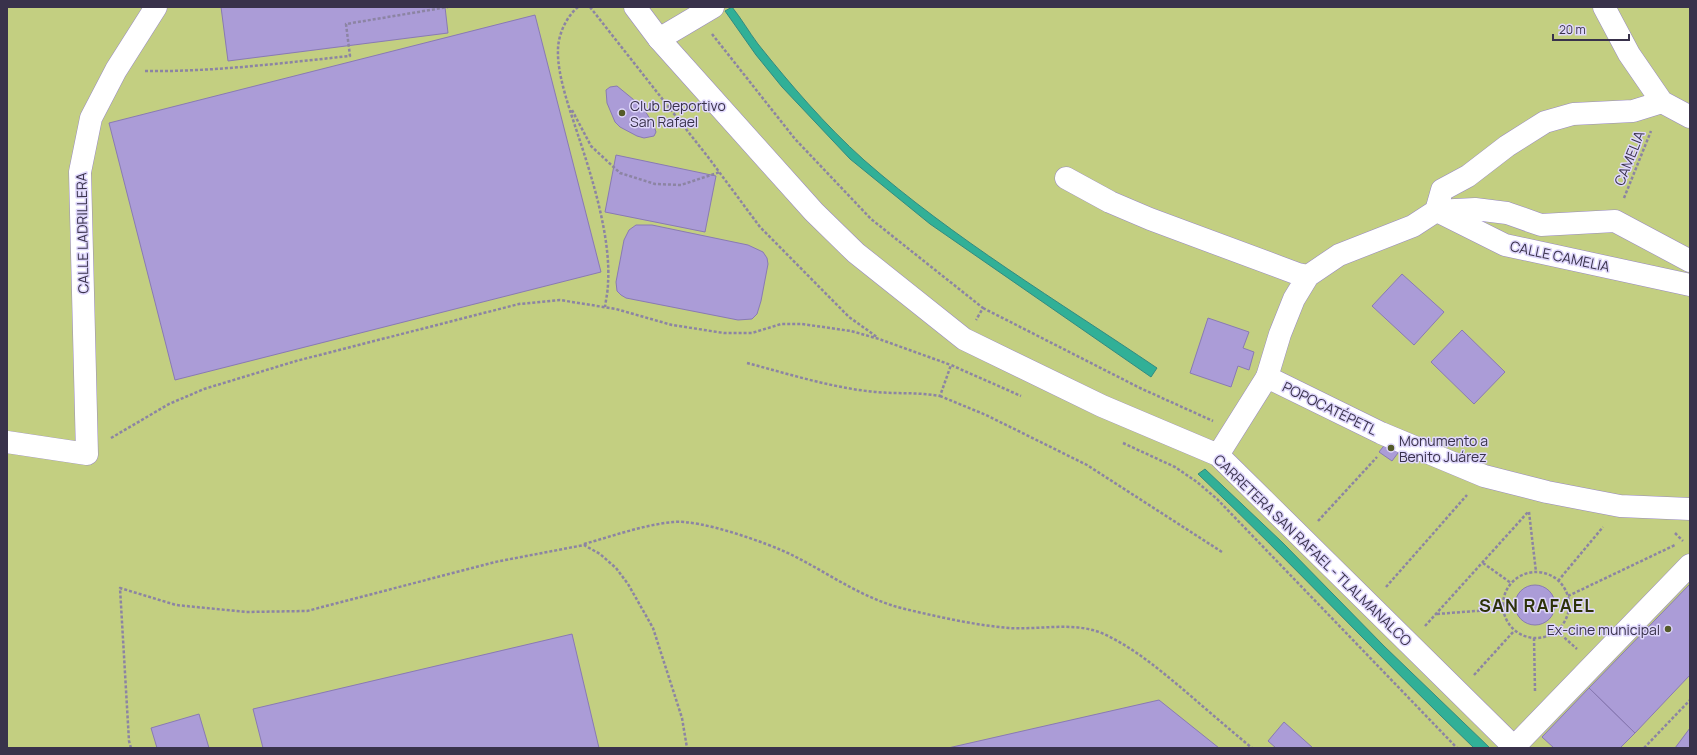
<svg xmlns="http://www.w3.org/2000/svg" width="1697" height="755" font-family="Manrope,sans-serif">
<rect width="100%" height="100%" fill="#dfd7fc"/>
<path fill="#c3cf81" d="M7,7H1690V748H7Z"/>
<path fill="#31b097" stroke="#338a80" d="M732,7C741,18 749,32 758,44C790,84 825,125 864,160C954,239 1058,301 1157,368L1151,377L930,224L850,159L782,87L756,55L725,11Z
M1205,469L1283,543L1384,646L1490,748H1474C1380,658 1292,563 1198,474Z"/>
<path fill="#ab9cd7" stroke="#897ab3" d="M221,7H445L448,33L228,61Z
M535,15L601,272L175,380L109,123Z
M617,86L639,104L647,114L654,126L656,132L654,136L644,138L637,136L620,127L615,122L607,103L606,90L610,87Z
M616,155L716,176L705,232L605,212Z
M636,225H652L748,245L763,252L767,258L768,264L761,301L757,314L752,319L738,320L626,298L621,295L617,291L616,282L624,240L629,230Z
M1402,274L1444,312L1414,345L1372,306Z
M1208,318L1249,332L1243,348L1254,352L1249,370L1238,366L1231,387L1190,373Z
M1462,330L1505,372L1474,404L1431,362Z
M1390,438L1404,445L1392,461L1379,452Z
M1690,584V675L1635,733L1589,688Z
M1515 605a20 20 0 1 1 40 0a20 20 0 1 1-40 0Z
M572,634L599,748H263L253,709Z
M1589,688L1635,733L1620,748H1554L1542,737Z
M1159,700L1219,748H948Z
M199,714L209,748H157L151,728Z
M1284,722L1313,748H1276L1268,741Z
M1690,728V748H1675Z"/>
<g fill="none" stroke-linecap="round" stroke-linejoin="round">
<g stroke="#9889c2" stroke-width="23">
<path id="street" d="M1604,7L1629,54L1662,102L1690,117
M659,39L713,7
M1066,178L1110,202L1150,219L1298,274L1308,276
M1436,211L1442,190L1468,176L1507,146L1545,122L1573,114L1633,111L1662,102
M1439,212L1505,245L1690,285
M1267,377L1280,334L1294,299L1308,276L1339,255L1413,226L1436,211L1475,209L1507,213L1541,225L1615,221L1690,261
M7,442L87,454L80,172L91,118L116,70L156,7
M1514,747L1690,565"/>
</g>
<g stroke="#9889c2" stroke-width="23">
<path id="secondary" d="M635,7L659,39L814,212L856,253L964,339L1102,406L1218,455L1515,748
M1218,455L1267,377L1381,433L1484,476L1547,492L1620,506L1690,509"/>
</g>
<path stroke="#8c84a3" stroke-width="2.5" stroke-dasharray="3 2" stroke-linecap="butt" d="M578,7C566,17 558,35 558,50C557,76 571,113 579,138C593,180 611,239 608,283C608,291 606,299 605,307
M590,7L708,157L760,227L849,317L877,337
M712,34L795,139L871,219L983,308L976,320
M145,71C213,72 282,63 350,56L346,24L448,7
M572,110L591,146L620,173L655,184L681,185L720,172
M1624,198L1651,131
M983,308L1140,388L1213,421
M747,363C789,374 832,388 876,392C897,394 918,392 940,396L951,365L1021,396
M940,396L986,415L1087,465L1222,552
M111,438L169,404L204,389L296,361L519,304L560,300L616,309L672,325L724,333H752L781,324H802L851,331L879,339L951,365
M1123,443L1175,467L1197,482L1217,499L1457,748
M1529,512L1536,572
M1318,521L1377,457
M1675,533L1683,541
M584,544C613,536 643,525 673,522C700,519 768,543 792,555C830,574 863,599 905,609C939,617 974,625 1009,628C1040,630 1075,621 1104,634C1134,648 1160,670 1185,691C1207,710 1229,729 1252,748
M1483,563L1511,583
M1503 605a33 33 0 1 1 66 0a33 33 0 1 1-66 0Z
M1558,581L1603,527
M1386,587L1467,495
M1568,596L1675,545
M1437,614L1502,609
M1425,626L1528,512
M1557,631L1577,649
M1534,638L1535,691
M1474,675L1514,631
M131,748L129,741L120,588L176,605L246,612L307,611L495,562L584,545L600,554L616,568L628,584L653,628L682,718L687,748
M1644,748L1690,700"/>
<use href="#street" stroke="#fff" stroke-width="22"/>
<use href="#secondary" stroke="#fff" stroke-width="22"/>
</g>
<g fill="#545b29" stroke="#dfd7fc" stroke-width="1.5">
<circle cx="622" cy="113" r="4"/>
<circle cx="1391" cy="448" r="4"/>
<circle cx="1668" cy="629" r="4"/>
</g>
<g text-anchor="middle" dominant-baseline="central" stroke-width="3" stroke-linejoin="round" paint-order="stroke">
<g font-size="14" fill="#39324b" stroke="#dfd7fc" text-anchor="start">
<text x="630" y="105">Club Deportivo<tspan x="630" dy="16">San Rafael</tspan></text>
<text x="1399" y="440">Monumento a<tspan x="1399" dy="16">Benito Juárez</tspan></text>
<text x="1660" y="629" text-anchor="end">Ex-cine municipal</text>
</g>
<g font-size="14" fill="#39324b" stroke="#dfd7fc">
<text transform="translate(1629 158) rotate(-68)">CAMELIA</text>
<text transform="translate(82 233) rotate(-91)">CALLE LADRILLERA</text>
<text transform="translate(1560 256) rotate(12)">CALLE CAMELIA</text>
<text transform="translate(1330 408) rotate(26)">POPOCATÉPETL</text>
<text transform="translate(1313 550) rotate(44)">CARRETERA SAN RAFAEL - TLALMANALCO</text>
</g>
<g font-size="18" font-weight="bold" letter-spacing="1" fill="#2d3209" stroke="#dfd7fc">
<text x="1537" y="605">SAN RAFAEL</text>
</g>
</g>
<rect width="1697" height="755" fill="none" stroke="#39324b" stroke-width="16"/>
<path d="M1553 34v6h76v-6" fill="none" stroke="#39324b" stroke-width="2"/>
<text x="1559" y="34" font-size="12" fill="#39324b" stroke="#dfd7fc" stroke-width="3" paint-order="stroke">20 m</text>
</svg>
